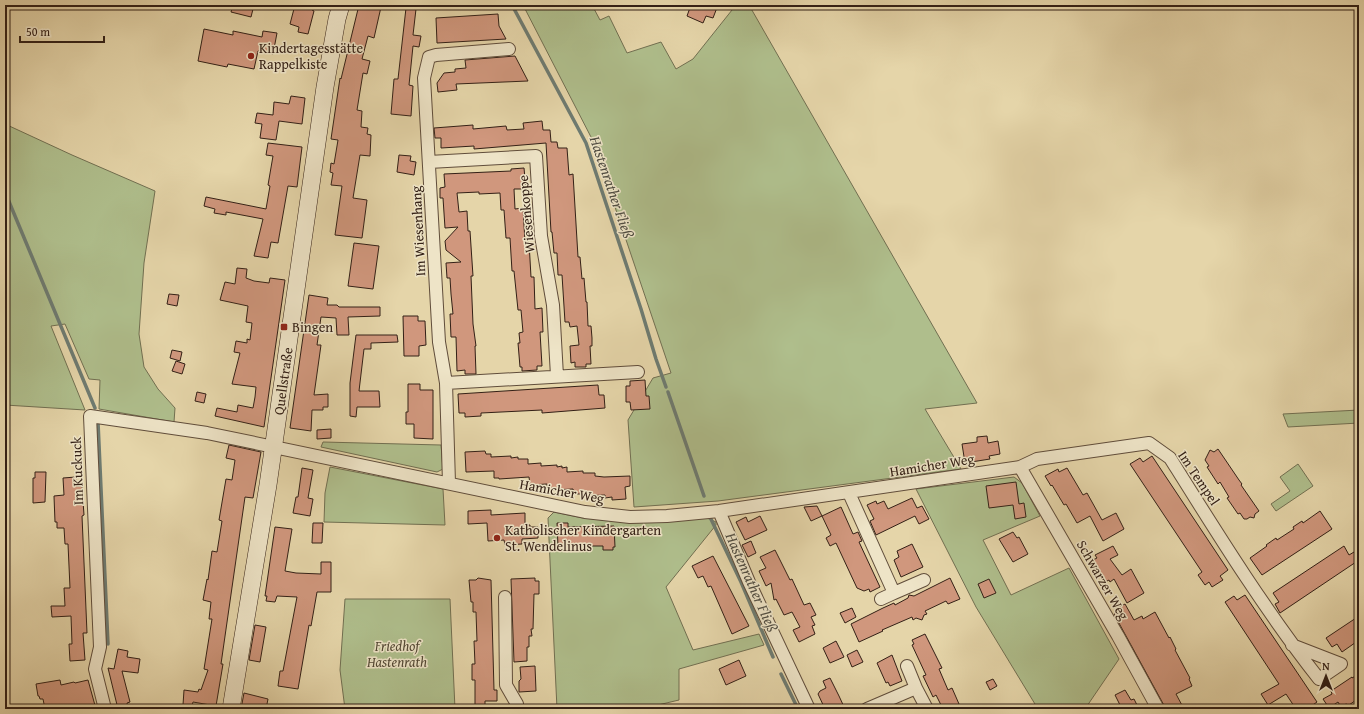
<svg xmlns="http://www.w3.org/2000/svg" width="1364" height="714" font-family="'Gentium Book Plus',serif">
<rect width="100%" height="100%" fill="#e5d5a9"/>
<filter id="stains"><feTurbulence type="fractalNoise" baseFrequency=".005" numOctaves="4"/><feColorMatrix values="0 0 0 0 .2 0 0 0 0 .09 0 0 0 0 .02 0 0 0 .5 -.17"/></filter>
<radialGradient id="worn" r=".72"><stop offset=".6" stop-color="#630" stop-opacity="0"/><stop offset="1" stop-color="#630" stop-opacity=".3"/></radialGradient>
<path fill="#afbe8c" stroke="#716f51" d="M523,5H592L600,20L609,16L627,53L661,42L676,69L693,59L736,5H749L977,403L925,409L961,469L718,501L634,507L628,420L653,378L671,373L592,139Z
M5,124L72,155L155,191L144,263L139,334L144,367L158,389L175,408L174,422L99,409L100,380L89,379L65,324L51,326L85,410L5,405Z
M1359,410V423L1288,427L1283,414Z
M323,442L441,445L443,469L437,472L321,447Z
M1298,464L1313,486L1276,511L1271,504L1290,491L1280,477Z
M330,467L443,489L445,525L324,522L325,493Z
M1014,477L1022,483L1040,516L983,540L1011,595L1069,568L1119,659L1087,706L1089,709H1038L976,607L916,489Z
M554,512L583,518L629,522L707,518L716,522V525L666,587L693,650L759,634L764,645L679,669V700L641,709H557L548,518Z
M345,599H450L455,709H345L340,670Z"/>
<g fill="none" stroke-linecap="round" stroke-linejoin="round">
<path stroke="#6e7b71" stroke-width="3.5" d="M512,5L586,143L641,309L656,359L666,387
M5,192L95,408
M668,392L704,496
M98,422L108,644
M710,517L741,582L773,657
M781,674L798,709"/>
</g>
<path fill="#d0977d" stroke="#332016" d="M233,5H254L251,17L231,12Z
M295,5H313L312,10L314,11L308,34L298,32L299,27L290,24Z
M359,5L381,7L374,38L368,36L362,59L370,61L367,74L363,73L357,110L362,111L361,127L368,128L367,134L371,135L370,156L360,155L353,198L367,200L362,238L335,235L342,186L331,185L333,173L330,172L331,163L334,164L338,140L331,139L340,78L341,79Z
M691,5H718L713,18L706,16L703,23L687,16Z
M406,8L416,9L413,35L421,36L419,47L413,46L409,85L413,86L411,116L391,114L394,79H398Z
M498,14L499,26L506,39L437,43L436,18Z
M204,29L233,35V31L262,37L263,31L277,33L273,54L258,51L254,69L228,64L227,67L198,61Z
M515,56L528,81L456,84L457,90L438,92L437,83L444,73L455,72V69L466,68L465,60Z
M291,96L305,98L302,124L279,121L276,140L260,138L262,124L255,123L257,113L273,115L274,102L289,104Z
M542,121L543,130H550L551,142H557L558,148H567L569,175L573,174L578,257H580L582,279L584,278L586,302H587L588,326H591L592,338V346H590L591,364H586V367H575V362L571,363L570,346L579,345L577,326L570,327L569,322H565L562,275H558L557,253H554L552,232H551L546,143L474,149V146L441,148V138H435L434,128L473,125V129L506,126L507,130L524,129L523,123Z
M268,143L302,147L297,187L288,186L278,243L271,242L268,258L254,256L263,219L226,212V215L214,213L215,209L204,206L206,197L266,209L270,186L268,185L273,156L266,155Z
M399,155L411,156L410,161L416,162L414,175L397,172Z
M524,168L526,189H514L515,209L523,208L525,242H529L531,277H534L535,309L542,308L543,332H540L542,366H537V370L522,371V367H520L518,343H520L519,333L523,332L521,310H518L514,271H512L510,238H506L504,210H501L500,193L479,194V192L457,193L459,212L467,211L468,231H470L473,276H471L473,324L476,346H475L476,374H465V370L457,371L456,337H451L450,314H453L451,294L450,278H447L446,263L461,262L446,250L445,241L458,227L445,228L443,198H440V188L445,187L444,174L511,171V169Z
M354,243L379,246L373,289L348,286Z
M237,268L247,269L246,278L254,281L269,283L270,278L285,280L264,427L215,416L217,408L237,412L238,405L253,408L255,397L256,387L232,384L240,353L234,352L236,341L247,343V339L250,340L252,323L246,322L248,306L220,300L225,282L235,284Z
M169,294L179,295L177,306L167,304Z
M309,295L328,298L327,305H337L339,307H380V316L348,317L349,335H337L336,318L321,317L317,345H321L314,395L328,394V407H323V410H312L311,431L290,428Z
M403,316H418V321H425L426,345L419,346V356H404Z
M356,335H397L398,342L371,343V349H364L359,391H379L380,407H357L356,417L350,416V383Z
M172,350L182,352L180,361L170,358Z
M176,361L185,364L182,374L172,371Z
M645,380L646,396H649L650,409L631,410L630,402H626V386H630V381Z
M408,384H420V390H433V439L414,438V424H406V412H408Z
M598,385L599,395H604L605,408L542,413V410L481,413V416L465,417V413H459L458,394Z
M197,392L206,394L204,403L195,401Z
M331,429V438L317,439V430Z
M987,436L988,443L998,441L1000,454L989,456L990,459L965,463L962,444L977,442V437Z
M229,445L261,452L253,498L245,497L221,664H223L216,706L193,702L192,706L183,705L184,690L198,692L199,689L201,690L208,670L204,669L212,619H209L211,602L203,600L207,579L208,580L212,551L217,552L222,521L219,520L226,479L232,480L235,460L226,458Z
M1218,449L1239,480L1242,484L1241,485L1259,511L1255,514L1254,518L1250,517L1247,519H1244L1240,513L1238,514L1227,498L1229,497L1220,482L1218,484L1207,467L1209,466L1205,460L1210,450L1214,452Z
M485,451L486,454H491V457L511,456V458L518,457V459H528V464L541,463V466L557,465V467L562,466V468L567,467V472L583,471V473H595V476L604,477L630,476V486L625,487L626,499L612,500V497L605,498V495L581,496V494H574L573,489L553,490L552,488L547,489V484L530,485L529,477L499,479V478H494V471L466,472L465,452Z
M1152,456L1228,570L1220,576L1223,580L1212,587L1209,582L1205,585L1198,575L1202,572L1130,464L1140,458L1143,462Z
M302,468L313,470L308,498L313,499L310,516L293,513L296,497H298Z
M1067,468L1083,495L1087,493L1102,520L1116,513L1124,529L1103,541L1090,516L1077,523L1066,504L1064,505L1052,485L1051,486L1045,476L1058,469L1059,472Z
M35,472H46L45,502L33,503V478H35Z
M76,477V486H82L83,501L84,515L82,516L87,633H83L85,660L70,661L69,644H72L71,616L52,617L51,606H65L64,588H70L68,544H65L64,528H57V522H55L54,496L64,495L63,478Z
M1016,482L1019,504L1024,503L1026,517L1015,519L1013,505L989,508L986,486Z
M912,498L917,508L922,506L929,519L919,524L915,516L876,535L870,521L874,519L867,505L876,501L877,504L884,501L888,509Z
M817,506L822,516L811,521L804,507Z
M841,507L853,534L858,532L862,541L859,542L880,587L870,592L869,589L864,591L857,588L836,543L830,546L826,538L831,535L822,516Z
M491,510V515L525,513V525H530V527H538V538L522,539V544L505,545L504,540L488,541L487,523L468,524V511Z
M1320,511L1332,529L1262,575L1250,558L1267,546L1266,545L1276,538L1277,540L1294,529L1293,527L1302,521L1303,523Z
M760,516L767,530L745,540L736,522L746,517L748,522Z
M313,523H323L322,543H312Z
M557,523H568V527L614,526L615,547H613V550H603V546H558Z
M275,527L292,529L285,571L296,573L321,574V562H331V592H317L311,626L309,625L298,689L278,686L280,671H283L297,597L277,596L275,602L266,601L267,596H265Z
M1013,532L1017,538L1019,537L1028,554L1013,562L999,539Z
M751,541L756,553L748,557L742,545Z
M912,544L923,567L901,577L894,560L899,557L897,551Z
M1113,546L1118,555L1110,559L1122,575L1131,569L1144,593L1127,603L1114,579L1110,582L1109,580L1105,582L1093,560L1097,558L1095,555Z
M1344,546L1349,555L1354,552L1359,560L1280,613L1275,604L1279,602L1273,593Z
M775,550L790,580L792,579L804,605L810,603L816,615L811,617L815,625L812,626L815,634L799,642L793,630L800,627L792,612L784,615L776,599L774,600L771,583L766,586L759,571L766,568L760,557Z
M713,556L749,626L732,634L711,586L708,587L703,576L698,578L692,566Z
M478,578L491,580L494,690H497V701H485V706H475V680H472V664H475L474,641H477L476,612H473V602H471L469,580H476Z
M535,578V581H539V594H534L533,629H531L532,636H529V647H527V661L514,662L511,579Z
M950,578L960,599L948,604L946,601L925,611L927,614L924,615L922,620L916,618L913,620L912,617L882,630L883,631L859,642L851,624L883,608L894,603L895,605L908,598L909,595L914,596Z
M989,579L996,593L984,598L978,584Z
M1245,595L1317,702L1307,709H1296L1286,694L1268,705L1261,694L1279,684L1225,602L1234,596L1237,600Z
M1125,604L1134,620L1142,616L1143,619L1155,612L1169,638L1170,637L1176,649L1175,650L1190,678L1189,679L1192,686L1176,694L1184,709H1166L1114,614L1118,612L1116,609Z
M852,608L856,617L845,623L840,613Z
M1359,616V640L1342,652L1337,644L1332,647L1326,638Z
M255,625L266,627L260,662L249,660Z
M925,634L942,668L939,669L948,690L952,688L959,704L958,705L960,709H943L936,695L933,697L923,676L926,675L912,645L914,644L912,640Z
M836,641L844,657L830,663L823,648Z
M118,649L128,651L127,657L140,659L138,673L122,671L130,702L127,703L128,709H118L108,668L114,669Z
M857,650L863,662L852,667L847,655Z
M892,655L902,681L890,686L888,682L886,683L877,663Z
M739,660L746,676L726,685L719,669Z
M535,666L536,691L519,692V681L521,679L520,667Z
M1359,674V698L1349,705L1346,704L1341,707L1338,702L1329,708L1323,699L1332,694L1331,691L1352,677V678Z
M830,678L839,696L845,709H825L818,694L820,691L826,688L823,681Z
M993,679L997,686L990,690L986,682Z
M60,680L61,685L74,682L75,683L88,680L96,709H62L61,706L45,709L43,699H40L39,696H38L36,684Z
M1125,690L1131,700L1134,699L1139,709H1113L1120,705L1115,695Z
M244,693L268,699L266,709H241Z"/>
<g fill="none" stroke-linecap="round" stroke-linejoin="round">
<g stroke="#604d3b" stroke-width="14">
<path id="street" d="M429,162L536,156L541,236L553,305L557,376
M446,383L638,372
M1020,467L1118,636L1158,709
M449,483L446,383L439,342L424,78L429,57L436,55L509,49
M849,493L894,593L924,580
M719,511L749,582L809,709
M505,597L506,685L517,704L515,709
M881,599L894,593
M907,666L916,688
M105,709L95,669L100,647L90,416L207,433L585,512L630,517L667,516L719,511L1020,467L1037,459L1149,443L1170,458C1217,533 1264,609 1319,679L1341,664L1292,645
M867,709L916,688L926,707"/>
</g>
<g stroke="#332016" stroke-width="18">
<path id="secondary" d="M231,709L268,485L325,87L337,19L341,5"/>
</g>
<use href="#street" stroke="#eee4c7" stroke-width="12"/>
<use href="#secondary" stroke="#eee4c7" stroke-width="17"/>
</g>
<g fill="#8f2418" stroke="#eee4c7" stroke-width="1.5">
<circle cx="251" cy="56" r="4"/>
<rect x="280" y="323" width="8" height="8" rx="2"/>
<circle cx="497" cy="538" r="4"/>
</g>
<g text-anchor="middle" dominant-baseline="central" stroke-width="3" stroke-linejoin="round" paint-order="stroke">
<g font-size="14" fill="#332016" stroke="#eee4c7" text-anchor="start">
<text x="259" y="48">Kindertagesstätte<tspan x="259" dy="16">Rappelkiste</tspan></text>
<text x="292" y="327">Bingen</text>
<text x="505" y="530">Katholischer Kindergarten<tspan x="505" dy="16">St. Wendelinus</tspan></text>
</g>
<g font-size="14" fill="#332016" stroke="#eee4c7">
<text transform="translate(526 214) rotate(-95)">Wiesenkoppe</text>
<text transform="translate(418 231) rotate(-93)">Im Wiesenhang</text>
<text transform="translate(283 381) rotate(-82)">Quellstraße</text>
<text transform="translate(932 465) rotate(-9)">Hamicher Weg</text>
<text transform="translate(77 471) rotate(-92)">Im Kuckuck</text>
<text transform="translate(1199 478) rotate(56)">Im Tempel</text>
<text transform="translate(562 491) rotate(10)">Hamicher Weg</text>
<text transform="translate(1103 580) rotate(60)">Schwarzer Weg</text>
</g>
<g font-size="14" font-style="italic" fill="#524834" stroke="#eee4c7">
<text x="397" y="646">Friedhof<tspan x="397" dy="16">Hastenrath</tspan></text>
</g>
<g font-size="15" font-style="italic" fill="#514e43" stroke="#eee4c7">
<text transform="translate(612 187) rotate(71)">Hastenrather Fließ</text>
<text transform="translate(752 582) rotate(66)">Hastenrather Fließ</text>
</g>
</g>
<rect width="1364" height="714" fill="none" stroke="#e5d5a9" stroke-width="20"/>
<rect x="6" y="6" width="1352" height="702" fill="none" stroke="#332016" stroke-width="2"/>
<rect x="10" y="10" width="1344" height="694" fill="none" stroke="#332016"/>
<g transform="translate(1326 676)" stroke="#eee4c7" stroke-width="3" paint-order="stroke">
<path d="M0-3L7 15L0 10L-7 15Z" fill="#332016"/>
<text y="-6" font-size="11" font-weight="bold" text-anchor="middle" fill="#332016">N</text>
</g>
<path d="M20 36v6h84v-6" fill="none" stroke="#332016" stroke-width="2"/>
<text x="26" y="36" font-size="12" fill="#332016" stroke="#eee4c7" stroke-width="3" paint-order="stroke">50 m</text>
<rect width="100%" height="100%" filter="url(#stains)"/>
<rect width="100%" height="100%" fill="url(#worn)"/>
</svg>
